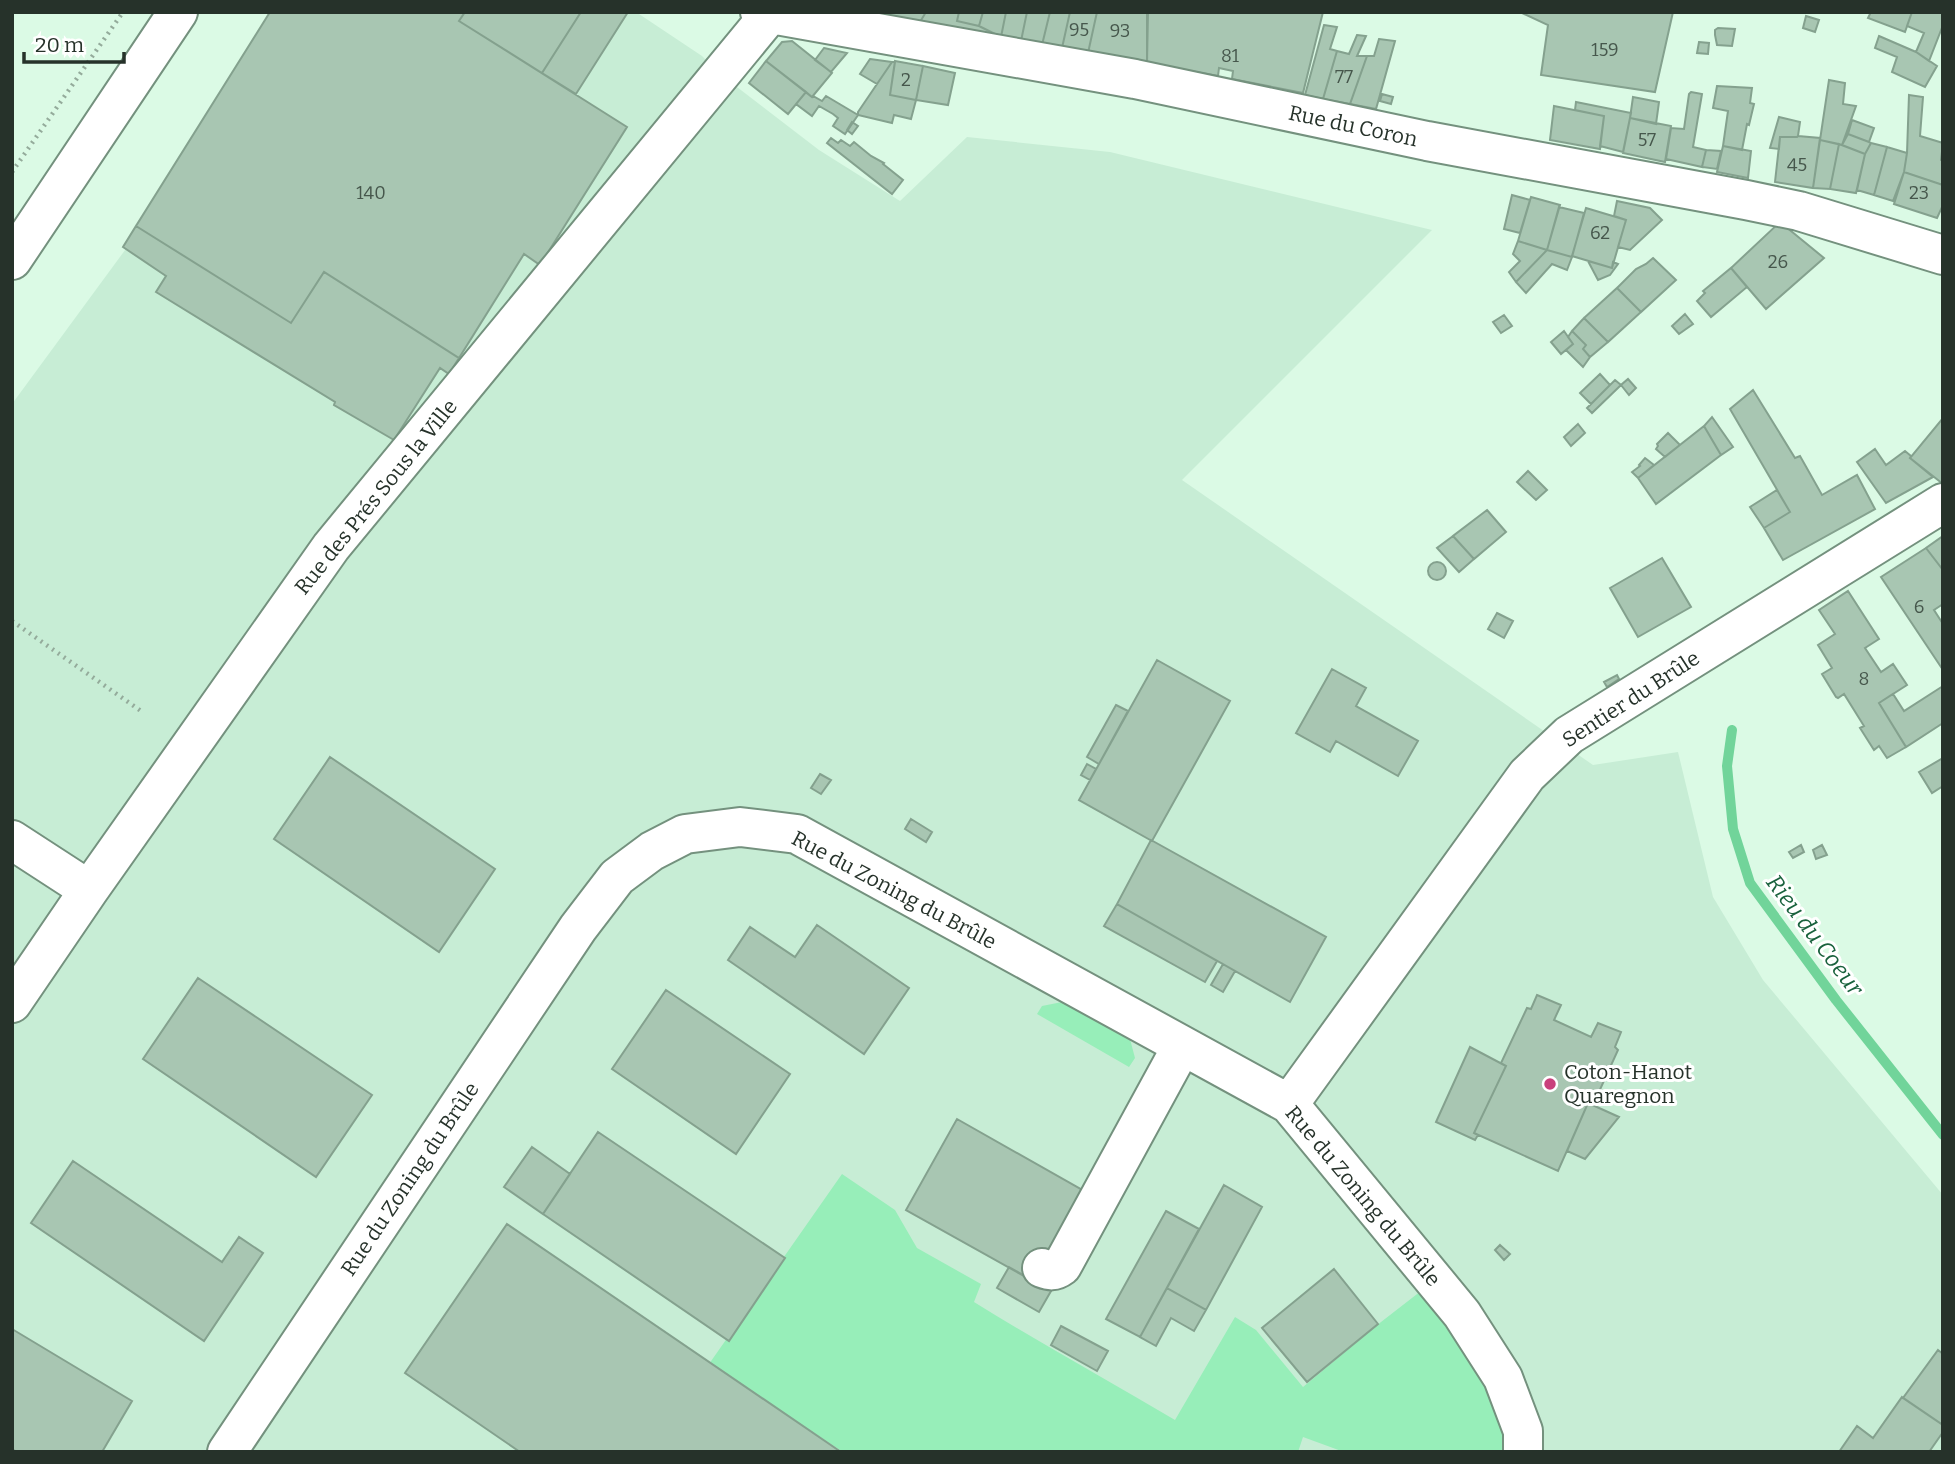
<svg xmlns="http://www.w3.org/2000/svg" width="1955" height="1464" font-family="Bitter,serif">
<rect width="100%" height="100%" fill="#dbfae5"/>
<path fill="#c7edd5" d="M270,12H636L702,56L720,74L819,150L900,201L967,137L1110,152L1432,230L1182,480L1593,765L1678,752L1713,897L1763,980L1943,1195V1452H12V404L128,246Z"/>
<path fill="#97eeb9" d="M1062,1002L1130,1039L1135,1058L1129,1067L1037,1014L1042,1006Z
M842,1174L895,1210L917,1248L981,1284L974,1302C1040,1343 1108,1380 1175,1420L1235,1317L1256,1330L1303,1387L1381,1322L1421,1291L1479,1365L1497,1400L1509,1452H1344L1303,1437L1298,1452H843L709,1364Z"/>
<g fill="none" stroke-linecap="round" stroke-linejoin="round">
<path stroke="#71d49a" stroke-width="10" d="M1732,730L1727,766L1733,829L1750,883L1836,1000L1943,1135"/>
</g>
<path fill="#a8c6b2" stroke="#84a18e" stroke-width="2" d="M270,12H465L459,21L627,127L540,265L524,254L459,358L324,272L291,323L136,226Z
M465,12H581L542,73L459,21Z
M581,12H628L576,94L542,73Z
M870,12H926L920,22Z
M926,12H959L957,21L979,26L1001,37L920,22Z
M959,12H983L979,26L957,21Z
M983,12H1006L1001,37L979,26Z
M1006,12H1027L1021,41L1001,37Z
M1027,12H1050L1042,45L1021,41Z
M1050,12H1070L1062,48L1042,45Z
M1070,12H1097L1088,53L1062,48Z
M1097,12H1147V63L1088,53Z
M1148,12H1323L1303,93L1232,79L1233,71L1219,68L1218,76L1147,63Z
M1520,12H1673L1655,92L1541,75L1548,25Z
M1871,12H1870H1912L1905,32L1868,18Z
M1912,12H1943V25L1929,61L1916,52L1924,33L1907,26Z
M1806,16L1819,20L1815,32L1803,28Z
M1324,25L1337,27L1330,49L1337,51L1323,99L1305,95Z
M1718,28L1735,29L1732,46L1717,45L1715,35V30Z
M1357,35L1366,36L1357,56H1367L1350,104L1323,99L1337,51L1349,54Z
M1879,36L1916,52L1937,66L1925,87L1892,72L1897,57L1875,48Z
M1379,39L1395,41L1376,109L1350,104L1367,56H1374Z
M792,41L832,73L812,97L766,61L782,42Z
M1699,42L1709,43L1708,54L1697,53Z
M824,48L847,53L831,72L815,60Z
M870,59L892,62L877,84L860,74Z
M766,61L806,92L788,114L749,83Z
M895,61L923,66L916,100L890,95Z
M892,62H895L890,95L916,100L911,119L894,115L892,123L858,115V112Z
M923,66L955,73L948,105L916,100Z
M1829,80L1845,83L1843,104L1856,106L1842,145L1820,140Z
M1717,86L1752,88L1750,103L1754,104L1749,125L1747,124L1742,150L1723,146L1728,111L1713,108Z
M806,92L812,97L813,96L822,101L826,96L858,115L845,134L833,126L838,118L833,114L819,106L812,116L796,104Z
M1691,92L1702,94L1693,147L1706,150L1702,167L1666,159L1671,128L1684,129L1689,94Z
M1382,94L1393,97L1391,104L1380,101Z
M1909,95L1923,97L1920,136L1943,143L1941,160L1943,161V185L1904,172L1907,153Z
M1633,97L1659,102L1656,124L1630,118Z
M1576,102L1631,113L1623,152L1600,146L1604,116L1575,110Z
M1554,106L1604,116L1600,149L1550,140Z
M1779,117L1800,122L1798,136L1797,137H1780L1779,149L1770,148Z
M1630,118L1671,126L1665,162L1623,153Z
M1852,120L1874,128L1869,142L1848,134Z
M852,122L858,126L852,134L847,130Z
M1848,134L1869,142L1871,143L1865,154L1842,145Z
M1798,136L1820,138L1813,188L1775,182L1780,137H1797Z
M831,138L838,143L841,140L850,146L854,142L871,156L884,163L883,164L903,180L892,194L827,143Z
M1820,140L1839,144L1830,189L1813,188Z
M1871,143L1887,147L1874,195L1857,190L1865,154Z
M1839,144L1865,154L1856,193L1830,189Z
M1723,146L1751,151L1748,178L1717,172Z
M1887,147L1907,153L1904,172L1893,201L1874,195Z
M1706,150L1721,151L1717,169L1702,167Z
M1904,172L1943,185V205L1937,218L1894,204Z
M1512,195L1530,200L1520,233L1504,229Z
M1531,197L1560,205L1547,250L1518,241Z
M1617,201L1650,208L1662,220L1630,250L1618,247L1626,220L1614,216Z
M1559,207L1584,213L1572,257L1547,250Z
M1586,208L1626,220L1612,268L1572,256Z
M1780,222L1824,258L1766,309L1731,268Z
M136,226L291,323L324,272L459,358L449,374L440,368L394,440L334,405L335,402L156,292L166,276L123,247Z
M1518,241L1547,250L1516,282L1509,272L1520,261L1513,254Z
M1547,250L1572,257L1567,270L1552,264L1526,293L1516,282Z
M1653,258L1676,280L1641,312L1617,288L1636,269L1646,264Z
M1588,261L1612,268L1613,262L1618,264L1610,275L1598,280Z
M1731,268L1747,287L1711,317L1697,301L1705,293L1703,291Z
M1617,288L1641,312L1608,342L1584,318Z
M1685,314L1693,324L1679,334L1672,326Z
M1504,315L1512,326L1501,333L1493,322Z
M1584,318L1608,342L1590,357L1583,349L1586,345L1572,331Z
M1564,331L1573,344L1561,354L1551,342Z
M1572,331L1586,345L1583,349L1590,357L1583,367L1566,350L1573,344L1568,337Z
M1600,374L1610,385L1591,404L1580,393Z
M1628,379L1636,388L1629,395L1621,385Z
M1615,380L1621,385L1592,413L1587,408Z
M1753,390L1795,458L1800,456L1822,495L1857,475L1875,509L1783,560L1764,528L1790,512L1730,409Z
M1712,417L1733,447L1721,455L1704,426Z
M1943,418V484L1910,458Z
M1578,424L1585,433L1571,446L1564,437Z
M1704,426L1721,455L1656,504L1638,478Z
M1668,433L1680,445L1665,457L1656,449L1658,446L1657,444Z
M1875,449L1886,465L1905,451L1911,456L1910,458L1933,477L1886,503L1857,462Z
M1645,458L1654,465L1638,478L1632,472L1640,466L1639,465Z
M1528,471L1547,490L1536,500L1517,482Z
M1777,490L1790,512L1764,528L1750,507Z
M1487,510L1506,532L1474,559L1453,536Z
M1453,536L1474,559L1459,572L1437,548Z
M1943,536V570L1926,548Z
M1926,548L1943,570V604L1934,610L1943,624V670L1881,577Z
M1662,558L1691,607L1638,637L1610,588Z
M1428 571a9 9 0 1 1 18 0a9 9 0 1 1-18 0Z
M1848,591L1879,639L1865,648L1881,672L1893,664L1907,685L1879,703L1906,747L1887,758L1879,746L1874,750L1860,728L1864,726L1844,694L1838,698L1836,697L1822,674L1832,668L1818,645L1835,634L1819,610Z
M1497,613L1513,621L1504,638L1488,629Z
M1157,660L1230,701L1152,841L1079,800Z
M1332,669L1366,688L1356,706L1418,741L1398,776L1336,741L1330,752L1296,733Z
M1617,675L1619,679L1607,687L1604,682Z
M1943,686V723L1906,747L1879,703L1893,694L1904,711Z
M1116,705L1128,711L1099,764L1087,757Z
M330,757L495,869L439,952L274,839Z
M1943,758V786L1932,793L1919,772Z
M1087,764L1096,769L1090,780L1081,775Z
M820,774L831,780L821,794L811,788Z
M911,819L932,832L926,842L905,829Z
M1151,840L1326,937L1290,1002L1117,904Z
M1801,845L1804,852L1793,858L1789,852Z
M1822,845L1827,855L1816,859L1813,850Z
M1117,904L1217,961L1205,982L1104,926Z
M817,925L909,988L864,1054L728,960L750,927L795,957Z
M1223,964L1235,971L1223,992L1211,985Z
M198,978L372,1095L316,1177L143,1059Z
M666,990L790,1074L736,1154L612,1069Z
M1537,995L1561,1005L1554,1020L1591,1037L1598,1023L1621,1032L1615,1047L1618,1050L1593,1105L1588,1103L1558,1171L1474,1133L1506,1066L1501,1063L1527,1008L1531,1009Z
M1470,1047L1506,1066L1474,1133L1478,1135L1475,1140L1436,1122Z
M1588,1103L1619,1117L1585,1159L1567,1151Z
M957,1119L1084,1191L1033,1281L906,1210Z
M598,1132L785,1258L729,1341L543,1214Z
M532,1147L570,1174L543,1214L504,1187Z
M73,1161L222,1262L239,1237L263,1253L204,1341L31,1223Z
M1224,1185L1262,1207L1206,1310L1167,1288Z
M1166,1211L1199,1229L1140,1337L1106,1319Z
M507,1224L841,1452H520L405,1373Z
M1500,1245L1510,1254L1504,1260L1495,1250Z
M1009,1267L1051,1291L1039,1312L997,1288Z
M1334,1269L1378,1324L1307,1382L1262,1328Z
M1167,1288L1206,1310L1194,1331L1171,1318L1156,1346L1140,1337Z
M1061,1326L1108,1351L1097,1371L1051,1345Z
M12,1329L132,1401L102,1452H17L12,1449Z
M1938,1350L1943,1354V1425L1903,1398Z
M1902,1397L1943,1425V1432L1929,1452H1839L1857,1426L1873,1438Z"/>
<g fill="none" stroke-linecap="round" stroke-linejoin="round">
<g stroke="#74917e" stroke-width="42">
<path id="minor" d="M760,12L1135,79L1427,141L1746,200L1799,211L1943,255
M12,840L89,890
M12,1003L89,890L331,547L770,14
M1289,1104L1527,775L1569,735L1943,503
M1042,1268C1050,1271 1054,1272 1062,1266L1182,1046
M227,1452L578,928L617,877L652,851L685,834L740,827L797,834L1289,1104L1462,1314L1503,1378L1523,1431V1452"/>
</g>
<g stroke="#74917e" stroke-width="42">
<path id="major" d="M12,260L178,12"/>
</g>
<path stroke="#94ab9b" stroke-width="4.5" stroke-dasharray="2 5" stroke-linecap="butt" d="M12,172L123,12
M12,621L141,711"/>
<use href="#minor" stroke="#fff" stroke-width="38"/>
<use href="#major" stroke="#fff" stroke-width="38"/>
</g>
<circle fill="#c9407c" stroke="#fff" stroke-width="2.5" cx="1550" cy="1084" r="7"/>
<g text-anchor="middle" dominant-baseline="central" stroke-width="6" stroke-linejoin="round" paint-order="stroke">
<g font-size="18" fill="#46574c">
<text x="1079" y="30">95</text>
<text x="1120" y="31">93</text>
<text x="1605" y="50">159</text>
<text x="1230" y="56">81</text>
<text x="1344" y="77">77</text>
<text x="906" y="80">2</text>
<text x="1647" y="140">57</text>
<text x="1797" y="165">45</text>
<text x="371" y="193">140</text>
<text x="1919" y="193">23</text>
<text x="1600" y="233">62</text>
<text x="1778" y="262">26</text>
<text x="1919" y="607">6</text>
<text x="1864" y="679">8</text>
</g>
<g font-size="21" fill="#26322a" stroke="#fff">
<text transform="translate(1353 126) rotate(12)">Rue du Coron</text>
<text transform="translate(376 497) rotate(-51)">Rue des Prés Sous la Ville</text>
<text transform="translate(1631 699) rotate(-33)">Sentier du Brûle</text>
<text transform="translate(894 890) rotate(28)">Rue du Zoning du Brûle</text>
<text transform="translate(410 1179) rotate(-56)">Rue du Zoning du Brûle</text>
<text transform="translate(1363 1196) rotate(50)">Rue du Zoning du Brûle</text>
</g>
<g font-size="21" fill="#26322a" stroke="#fff" text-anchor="start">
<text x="1564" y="1072">Coton-Hanot<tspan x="1564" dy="24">Quaregnon</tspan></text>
</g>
<g font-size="23" font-style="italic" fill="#19623d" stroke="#fff">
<text transform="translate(1815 935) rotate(53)">Rieu du Coeur</text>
</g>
</g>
<rect width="1955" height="1464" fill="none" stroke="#26322a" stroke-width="28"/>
<path d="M24 52v10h100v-10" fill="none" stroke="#26322a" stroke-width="3.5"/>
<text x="35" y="52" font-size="21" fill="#26322a" stroke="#ffffff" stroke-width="5" paint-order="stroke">20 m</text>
</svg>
